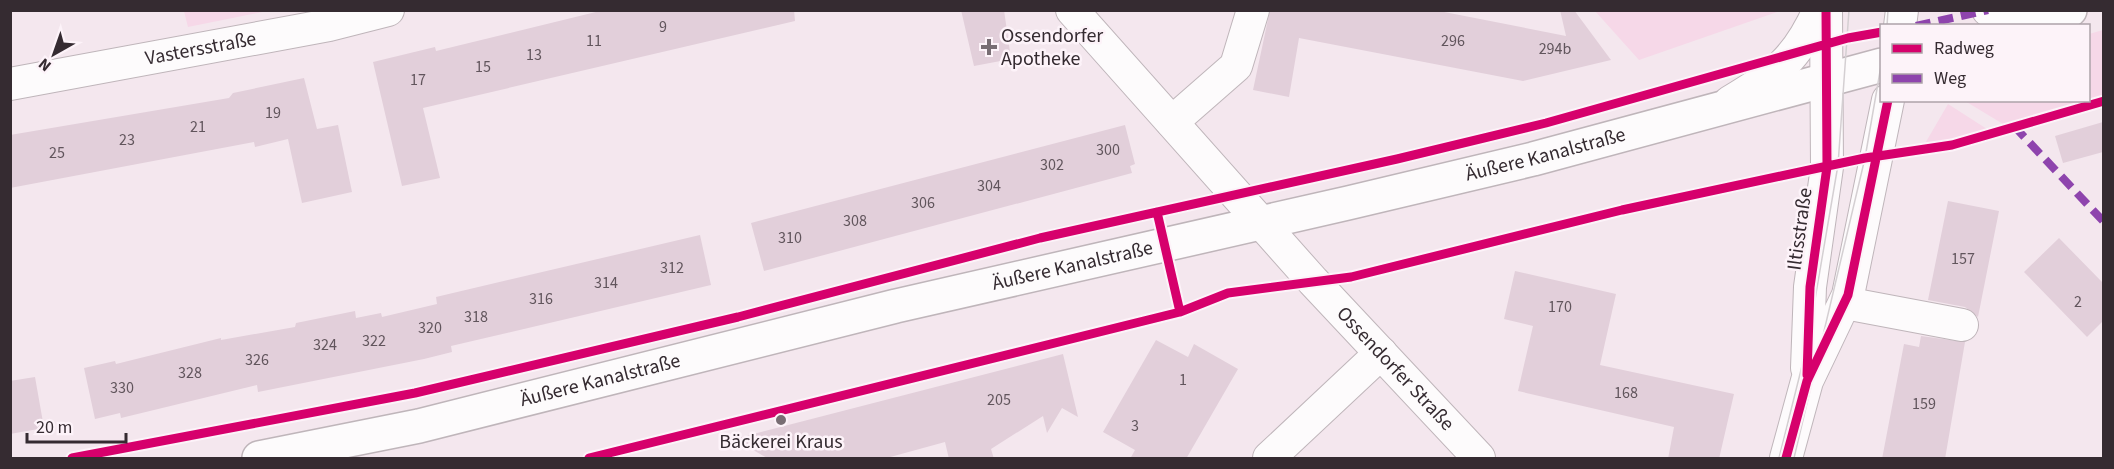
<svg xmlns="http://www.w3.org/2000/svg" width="2114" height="469" font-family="'Source Sans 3',sans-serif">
<rect width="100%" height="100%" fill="#f4e7ee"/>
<path fill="#f6d8e8" d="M184,11V10L267,11L188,27Z
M1595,11H1780L1639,60Z
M2103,30V96L2089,100V34Z
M1965,101V100L2087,101L2003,124Z
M1948,104L1987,129L1923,147Z"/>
<path fill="#e2cfda" d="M604,10H794L795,21L423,108L440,178L402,186L373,62L435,47L436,51Z
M961,10H1004L1011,59L974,66Z
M1270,10H1434L1566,36L1560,10H1574L1611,60L1523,81L1299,38L1289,97L1253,90Z
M304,78L317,129L338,125L352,192L302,203L288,139L255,147L254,142L10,188V135L229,98L233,93Z
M2103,122V152L2063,163L2055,136Z
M1125,125L1135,164L1130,166L1132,173L764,271L751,223Z
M1948,201L1999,211L1978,317L1965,307L1928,300Z
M700,235L711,285L451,346L452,352L424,359L258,392L257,385L121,418L120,413L95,419L84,368L115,361L116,364L221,338V340L295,327L296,323L355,311L356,318L381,313L382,317L437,304L436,297Z
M2059,238L2103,283V321L2087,337L2024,272Z
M1515,271L1616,294L1600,365L1734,394L1719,459H1668L1674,427L1518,391L1533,326L1504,319Z
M1921,336L1965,342L1945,459H1882L1904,344L1919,347Z
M1156,340L1188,357L1194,344L1238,369L1186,459H1130L1135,450L1103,432Z
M1063,354L1078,417L1062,408L1047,433L1043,416L991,449L994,459H949L945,442L883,459H769L734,439Z
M35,377L44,428L10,434V381Z"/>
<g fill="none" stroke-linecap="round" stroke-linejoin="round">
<g stroke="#bfb5ba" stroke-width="34">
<g id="minor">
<path id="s1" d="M1072,10L1313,281L1479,458"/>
<path d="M1988,10L2012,16L2045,18"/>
<path d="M1900,26L1902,10"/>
<path id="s2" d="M10,84L329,25L388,10"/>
<path d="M1730,102C1776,74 1796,61 1819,10"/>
<path d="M1172,122L1236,66L1253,10"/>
<path d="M1845,303L1962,325"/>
<path d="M1807,368L1810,287L1827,167L1826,10"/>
<path d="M1269,458L1381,353"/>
<path d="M1786,458L1807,381L1848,295L1888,100"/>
</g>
</g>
<g stroke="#bfb5ba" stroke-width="36">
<g id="major">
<path d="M2018,26L2070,10"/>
<path id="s3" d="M259,458L419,426L896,306L1348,203L1533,159L1882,65"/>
</g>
</g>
<use href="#minor" stroke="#fdfbfc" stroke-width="32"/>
<use href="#major" stroke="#fdfbfc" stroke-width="33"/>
<path stroke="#d4cfd2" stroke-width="1.5" d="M1887,26L1888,10
M1779,458L1807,346L1838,165L1849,10
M1794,458L1865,158L1882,60"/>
<path stroke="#8e44ad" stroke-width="8" stroke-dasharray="15 8" stroke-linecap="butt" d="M1916,26L1988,10
M2014,126L2104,222"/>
<g stroke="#fdf3f9" stroke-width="13">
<path id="cycleway" d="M1157,212L1180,312
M1807,375L1810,287L1827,167L1826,10
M72,458L415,393L738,317L1040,238L1397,159L1546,123L1848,38L1882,32
M589,458L1180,312L1228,293L1351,277L1622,210L1865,158L1952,145L2104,101
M1786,458L1807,381L1848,295L1888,100"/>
</g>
<use href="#cycleway" stroke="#d6006c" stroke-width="9"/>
</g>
<g fill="#786d73" stroke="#fdf3f9" stroke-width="2">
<path d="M986 38h6v6h6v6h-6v6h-6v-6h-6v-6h6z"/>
<circle cx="781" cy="420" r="6"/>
</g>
<g text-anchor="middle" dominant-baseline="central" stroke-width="5" stroke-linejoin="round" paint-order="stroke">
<g font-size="16" fill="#61555c">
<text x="663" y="27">9</text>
<text x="594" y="41">11</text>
<text x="1453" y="41">296</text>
<text x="1555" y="49">294b</text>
<text x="534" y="55">13</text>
<text x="483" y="67">15</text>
<text x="418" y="80">17</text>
<text x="273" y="113">19</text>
<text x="198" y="127">21</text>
<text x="127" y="140">23</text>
<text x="1108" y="150">300</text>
<text x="57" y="153">25</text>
<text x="1052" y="165">302</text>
<text x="989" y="186">304</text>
<text x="923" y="203">306</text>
<text x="855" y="221">308</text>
<text x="790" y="238">310</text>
<text x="1963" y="259">157</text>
<text x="672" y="268">312</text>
<text x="606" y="283">314</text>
<text x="541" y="299">316</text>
<text x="2078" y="302">2</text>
<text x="1560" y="307">170</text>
<text x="476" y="317">318</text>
<text x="430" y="328">320</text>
<text x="374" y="341">322</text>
<text x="325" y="345">324</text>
<text x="257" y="360">326</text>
<text x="190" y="373">328</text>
<text x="1183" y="380">1</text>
<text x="122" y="388">330</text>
<text x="1626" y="393">168</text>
<text x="999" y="400">205</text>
<text x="1924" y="404">159</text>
<text x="1135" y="426">3</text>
</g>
<g font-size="20" fill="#352b31" stroke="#fdf3f9" text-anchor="start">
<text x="1001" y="36">Ossendorfer<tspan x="1001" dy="23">Apotheke</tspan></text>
<text x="781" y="442" text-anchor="middle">Bäckerei Kraus</text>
</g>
<g font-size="20" fill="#352b31" stroke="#fdf3f9">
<text stroke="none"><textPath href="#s2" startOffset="194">Vastersstraße</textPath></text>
<text stroke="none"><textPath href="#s3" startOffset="1322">Äußere Kanalstraße</textPath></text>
<text transform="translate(1800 229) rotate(-82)">Iltisstraße</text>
<text stroke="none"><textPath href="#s3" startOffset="836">Äußere Kanalstraße</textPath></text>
<text stroke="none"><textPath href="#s1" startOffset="483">Ossendorfer Straße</textPath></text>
<text stroke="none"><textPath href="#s3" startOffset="350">Äußere Kanalstraße</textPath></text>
</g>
</g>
<rect width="2114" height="469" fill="none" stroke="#352b31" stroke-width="24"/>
<rect x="1880" y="24" width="210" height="78" fill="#fdf3f9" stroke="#ada3a9" stroke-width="1.5"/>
<rect x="1892" y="44" width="30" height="9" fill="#d6006c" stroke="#ada3a9" stroke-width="1.5"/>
<text x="1934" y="54" font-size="18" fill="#352b31">Radweg</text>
<rect x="1892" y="74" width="30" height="9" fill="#8e44ad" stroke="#ada3a9" stroke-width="1.5"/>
<text x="1934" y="84" font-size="18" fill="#352b31">Weg</text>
<g transform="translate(54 54) rotate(220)" stroke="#fdf3f9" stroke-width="4.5" paint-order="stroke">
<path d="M0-4.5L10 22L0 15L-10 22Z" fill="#352b31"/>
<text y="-9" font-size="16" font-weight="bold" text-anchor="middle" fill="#352b31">N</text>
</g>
<path d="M27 433v9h99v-9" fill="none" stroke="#352b31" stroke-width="3"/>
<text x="36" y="433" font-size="18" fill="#352b31" stroke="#fdf3f9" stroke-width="4.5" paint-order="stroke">20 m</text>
</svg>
